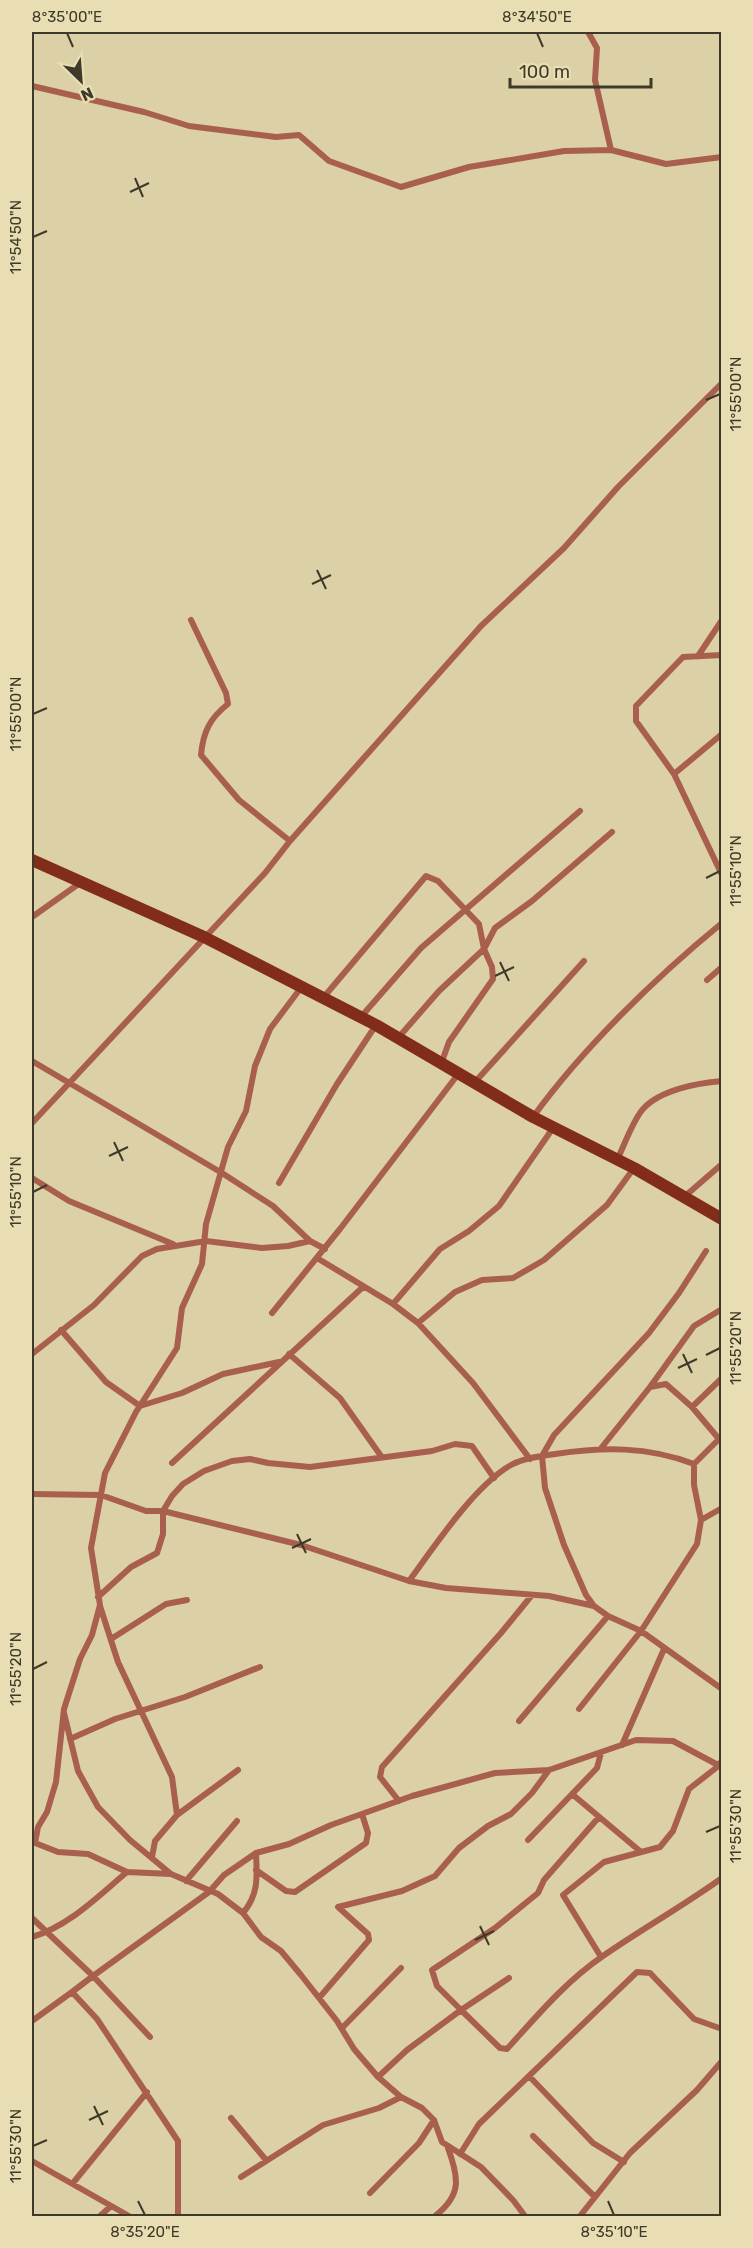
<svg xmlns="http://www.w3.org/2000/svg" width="753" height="2248" font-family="Rubik,sans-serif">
<rect width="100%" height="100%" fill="#dcd0a6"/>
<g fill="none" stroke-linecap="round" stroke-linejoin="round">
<path stroke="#a95f4d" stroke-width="6" d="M588,32L597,48L595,80L611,150
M32,86L144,112L189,126L276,137L299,135L329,161L401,187L469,167L564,151L611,150L666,164L722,157
M191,620L226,693L228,704C210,718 203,732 201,755L239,800L290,841
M698,656L722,620
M722,734L674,774L722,875
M674,774L636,721V706L683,657L722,655
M32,917L80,883
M707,980L722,967
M323,998L426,876L438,881L479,924L484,949L439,991L398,1038
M360,1018L421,948L580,811
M32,1061L222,1173L273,1206L310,1241
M441,1064L449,1042L493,979L492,967L484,949L495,928L532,901L612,832
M475,1082L584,961
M533,1117C583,1048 656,977 722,923
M32,1123L265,873L290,841L481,626L564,548L618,487L722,383
M617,1160C624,1146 633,1120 643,1109C660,1090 697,1083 722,1081
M32,1178L69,1201L173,1244
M279,1183L337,1084L376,1025
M684,1197L722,1164
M706,1251L679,1293L649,1333L554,1435L542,1456L545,1488L564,1545L586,1595L594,1606L608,1616L641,1631L722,1689
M317,1258L393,1304L418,1323L473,1383L530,1459
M393,1304L440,1249L469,1231L499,1206L553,1128
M272,1313L340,1229L459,1073
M418,1323L455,1292L482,1280L513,1278L544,1260L607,1205L634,1168
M61,1330L106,1382L140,1406L182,1393L223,1374L279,1362
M32,1354L94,1305L142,1256L157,1249L206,1241L262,1248L288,1246L310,1241L325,1249
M289,1354L340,1398L381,1456
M650,1387L694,1326L722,1309
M602,1447L650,1387L666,1384L692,1407
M172,1463L363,1287
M32,1494L101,1495L146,1511H163L301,1545L409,1581L446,1588L549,1596L594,1606
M701,1520L722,1508
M409,1581C434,1547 475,1485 511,1465C523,1458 541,1456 555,1454C603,1447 647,1446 694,1464
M98,1597L131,1567L157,1553L163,1534V1511L172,1496L183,1484L204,1471L232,1461L250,1459L268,1463L310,1467L432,1451L455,1444L472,1446L494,1478
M100,1606L118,1662L172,1777L177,1815L155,1841L152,1857
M111,1639L166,1604L187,1600
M579,1709L641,1631L697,1544L701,1520L694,1485V1464L719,1439L692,1407L722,1378
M64,1713L78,1771L98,1807L130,1840L171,1874L218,1894L243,1913L261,1937L281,1951L301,1975L337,2021L354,2049L378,2077L401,2097L422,2108L434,2120L442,2142L481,2167L513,2200L525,2216
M519,1721L608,1616
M70,1739L115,1719L185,1697L260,1667
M622,1745L664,1649
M572,1794L641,1852
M399,1801L380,1777L382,1767L501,1633L532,1595
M177,1815L238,1770
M528,1840L597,1768L601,1753
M35,1843L38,1827L47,1812L56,1782L64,1709L80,1659L92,1635L100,1605L91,1548L105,1473L136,1412L177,1348L182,1308L202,1264L206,1224L228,1147L246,1111L255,1066L270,1029L300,989
M35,1843L58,1852L88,1854L127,1872L171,1874
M256,1870L286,1891L295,1892L366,1843L368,1833L362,1814
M186,1881L237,1821
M243,1913C259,1894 257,1877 256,1853
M32,1918L93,1976L72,1992L97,2019L178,2141V2216
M32,1937C69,1926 97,1897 127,1872
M601,1957L563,1895L604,1862L660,1847L673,1831L689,1789L721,1764
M509,1978L461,2010L500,2048L507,2049C536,2017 566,1981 603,1956C642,1929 683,1906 722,1878
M319,1998L369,1940L368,1934L338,1907L402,1891L435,1876L459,1848L488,1826L511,1814L532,1793L549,1770
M32,2021L72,1992
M342,2028L401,1968
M150,2037L93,1976L209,1892L224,1875L256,1853L289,1844L331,1825L412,1796L495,1773L549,1770L636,1740L673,1741L718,1765L722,1761
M529,2076L593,2143L624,2162
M378,2077L407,2050L461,2010L437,1986L432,1970L495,1928L538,1893L544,1880L599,1817
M231,2118L266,2160
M533,2136L594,2196
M460,2154L479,2124L637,1972L650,1973L694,2019L722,2029
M32,2161L129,2216
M241,2177L323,2125L379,2108L401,2097
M73,2183L147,2092
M370,2193L419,2143L434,2120
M100,2216L111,2206
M435,2216C462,2195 459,2178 448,2148
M580,2216L630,2153L697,2090L722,2061"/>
<path stroke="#812d19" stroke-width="12" d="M32,860L204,937L376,1025L533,1117L634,1168L722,1219"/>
</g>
<path fill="none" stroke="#3e3a29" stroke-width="2" d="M67,33L73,47M537,33L543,47M135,178L143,197M130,192L149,183M33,237L47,231M706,400L720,394M317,570L326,589M312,584L331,575M33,714L47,708M706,878L720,871M500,962L509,981M495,976L514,967M114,1142L123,1161M109,1156L128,1147M33,1192L47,1185M683,1354L692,1373M706,1355L720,1348M678,1368L697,1359M297,1534L306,1553M292,1548L311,1539M33,1669L47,1662M706,1832L720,1826M480,1926L489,1945M475,1940L494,1931M94,2106L103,2125M89,2120L108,2111M33,2146L47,2140M138,2201L145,2215M608,2201L614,2215"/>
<rect width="753" height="2248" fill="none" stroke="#e9ddb3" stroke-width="66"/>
<g transform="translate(81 81) rotate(155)" stroke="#e9ddb3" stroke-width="4.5" paint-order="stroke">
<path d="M0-4.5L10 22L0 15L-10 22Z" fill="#3e3a29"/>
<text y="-9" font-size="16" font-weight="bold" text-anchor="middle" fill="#3e3a29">N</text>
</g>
<path d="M510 78v9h141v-9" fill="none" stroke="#3e3a29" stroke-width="3"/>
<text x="519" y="78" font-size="18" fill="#3e3a29" stroke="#e9ddb3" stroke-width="4.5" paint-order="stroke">100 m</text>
<rect x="33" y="33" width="687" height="2182" fill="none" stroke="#3e3a29" stroke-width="2"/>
<g font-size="15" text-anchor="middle" fill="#3e3a29">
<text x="67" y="22">8°35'00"E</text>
<text x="537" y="22">8°34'50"E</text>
<text transform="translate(16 237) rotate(-90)" y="5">11°54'50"N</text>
<text transform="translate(736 394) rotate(-90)" y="5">11°55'00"N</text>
<text transform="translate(16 714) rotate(-90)" y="5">11°55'00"N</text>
<text transform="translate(736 871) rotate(-90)" y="5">11°55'10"N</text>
<text transform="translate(16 1192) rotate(-90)" y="5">11°55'10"N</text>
<text transform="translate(736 1348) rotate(-90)" y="5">11°55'20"N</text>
<text transform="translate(16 1669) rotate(-90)" y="5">11°55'20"N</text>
<text transform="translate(736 1826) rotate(-90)" y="5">11°55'30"N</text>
<text transform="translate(16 2146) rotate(-90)" y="5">11°55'30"N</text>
<text x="145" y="2237">8°35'20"E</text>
<text x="614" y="2237">8°35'10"E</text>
</g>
</svg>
